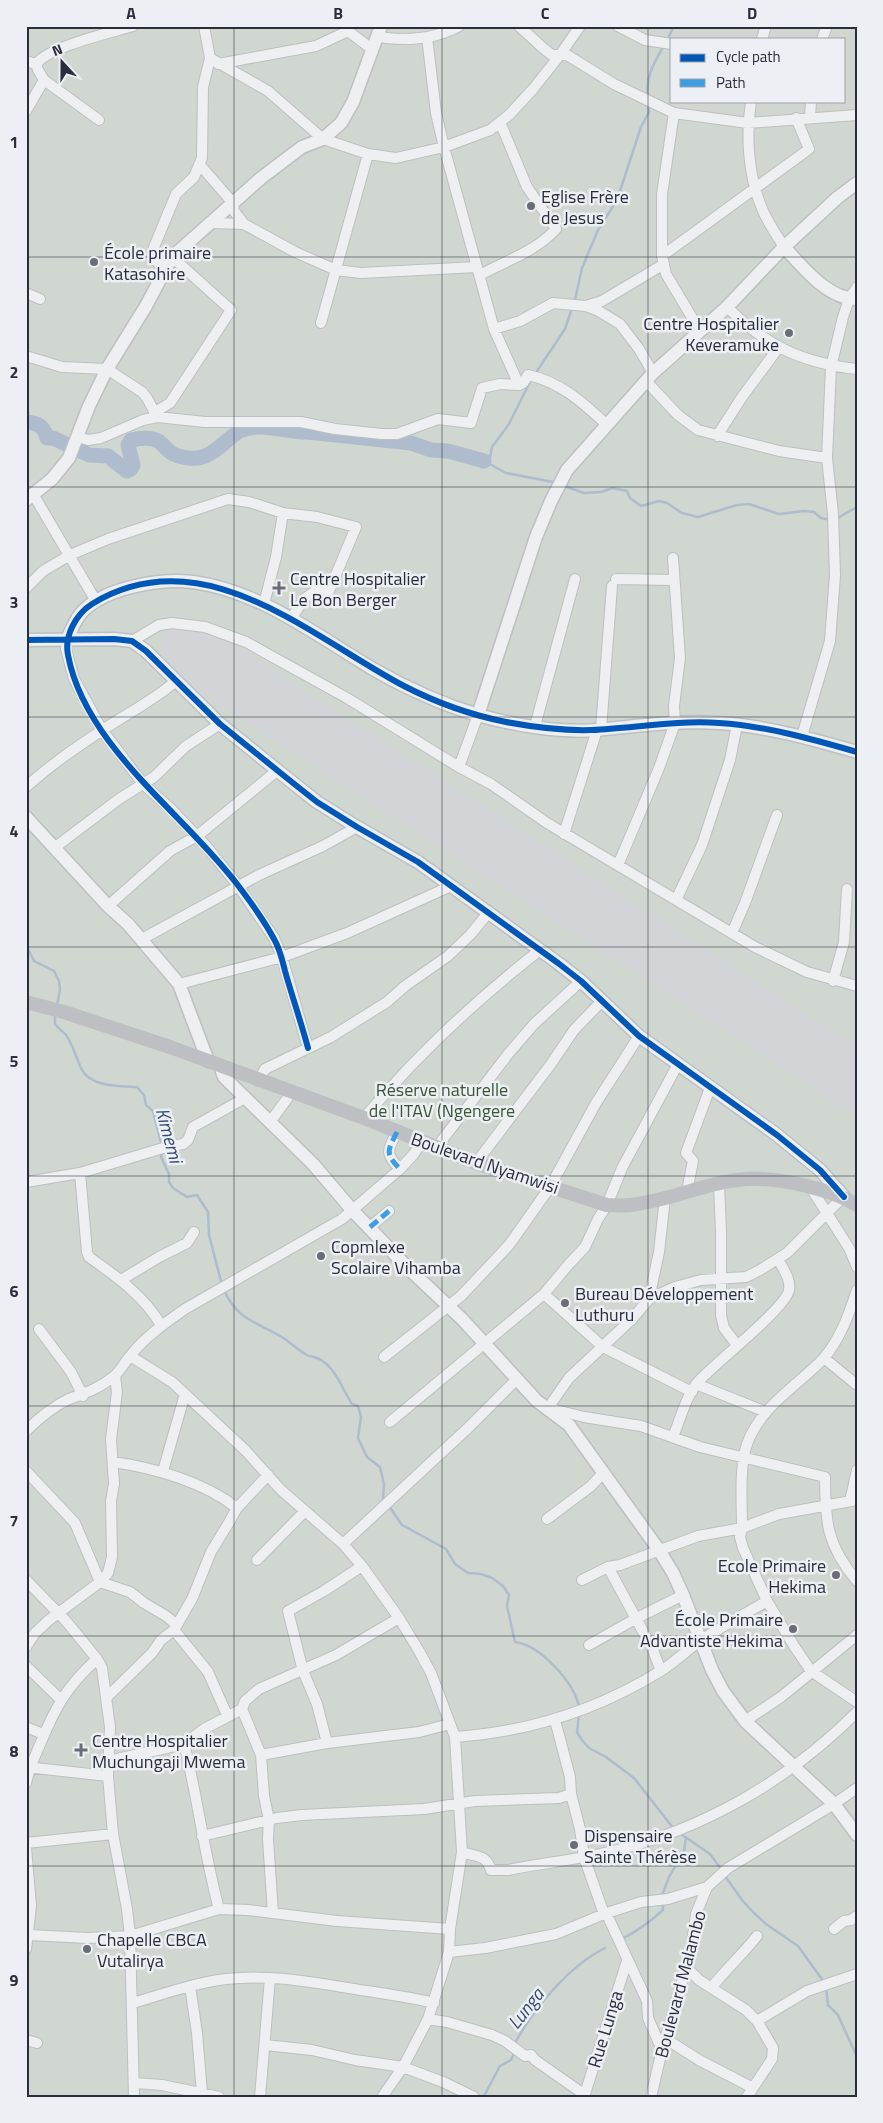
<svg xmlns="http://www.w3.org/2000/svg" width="883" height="2123" font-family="'Titillium Web',sans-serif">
<rect width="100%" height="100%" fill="#dfe1e4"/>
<path fill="#cfd7d0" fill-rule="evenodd" d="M26,26H857V2097H26ZM672,39H844V101H672Z"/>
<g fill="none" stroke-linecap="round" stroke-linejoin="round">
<path stroke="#afbccd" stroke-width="2.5" d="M667,40L674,26
M648,98C645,77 654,63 664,45
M575,300L582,268L598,230L617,200L641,127L649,112L648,103
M535,374L565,329L572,308
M532,378L509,424L492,447L490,457L484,461L506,473L553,482
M564,486L584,493L601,492L612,488L627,491L630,498L641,506L659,501L667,503L682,513L698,517L737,505L749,504L779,514L804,511L814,512L821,518L831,520
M836,519L857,507
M26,945L34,961L54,971L59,981L60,990L57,1005
M55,1015V1024C58,1028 62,1031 66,1035C73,1045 76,1057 81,1068C89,1087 119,1086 137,1087L144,1095L146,1105L153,1111L162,1146
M162,1151L161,1157L169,1174V1182L173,1188L187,1197L197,1195L208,1212L209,1235L222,1285
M224,1290C238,1322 259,1322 285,1339C292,1344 299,1351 307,1355C311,1357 317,1357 321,1360C337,1370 342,1389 352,1404L358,1406L361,1417L358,1438L367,1457L380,1467L384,1484L383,1501
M389,1506L402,1525L446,1549L455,1564L468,1573L481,1574L492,1578L503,1586L509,1595L507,1606L515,1642C540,1645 574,1682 579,1707
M579,1715L577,1732L582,1740L589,1748L606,1757L634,1778L674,1829
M681,1834L710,1854L721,1869
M725,1876L742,1900L754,1913L766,1924L798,1946L824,1982
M661,1898L669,1877L684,1851L686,1838
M620,1940C636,1932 650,1922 663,1910V1903
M826,1987L828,2005L838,2015L857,2057
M515,2043C534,2008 569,1966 605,1948
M484,2096L500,2066L511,2060L515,2051"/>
<path stroke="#afbccd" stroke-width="15" d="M26,422C38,423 44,426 47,438H53L89,455L108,456L127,471L131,469L133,465L128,445L131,440C139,438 151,437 158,441C162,443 165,448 169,451C175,457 190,459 198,458C214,456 227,438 240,431C261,421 287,433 308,432L411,443L431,450L448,451L484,461"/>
<path stroke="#d3d4d8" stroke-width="58" d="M191,652L857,1081"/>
<g stroke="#bdbfc2" stroke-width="12">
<path id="minor" d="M204,26L210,58L268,91L323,139L368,154L396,158L444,147L490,130L509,115L533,89L560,55L580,26
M345,26L348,31L373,50
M519,26L543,48L552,55H567L614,84L674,113L748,123L857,115
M618,26L645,40L672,44
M378,37C405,41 435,39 459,26
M427,37L436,113L444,147L494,329L520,321L553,303L586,306L597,310L620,324L639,349L653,373
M762,39L766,26
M822,39L827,26
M26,61L36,64
M36,64C50,46 110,33 133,26
M218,64L316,46L348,31
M44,80L99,120
M751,101C746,135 748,174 761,206C766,220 776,234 784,247
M26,111L44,80L38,70L36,64
M674,113L662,194V256L666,274L700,331
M810,117L811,101
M200,165L233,203L234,211L244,224
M211,223L244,224L295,252L336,270L361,273L477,267
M662,256L809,149L796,118
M165,269L153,258L154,247L176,194L194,177L202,158L203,87L210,58
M480,275C507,260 535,252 556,229L527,187L500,122
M26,293L40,299
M586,306L602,301L664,264
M727,307C766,346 802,363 857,369
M321,323L368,154
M494,329L519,385
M26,356L62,367L107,369L142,392L147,398L157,417
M646,381L678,415L698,430L779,451L827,458
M155,412L170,403L231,310L172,257
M717,436L742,397L779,347
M78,437L88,440L101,438L143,420L157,417L205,422H301L335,429L382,434H397L438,419L471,423L482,388L500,384L519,385L523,383L528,375C561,382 583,403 607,425
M33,494L96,601
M616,579L674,580
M26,588L43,571L70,555L108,539L228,499L249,502L283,513L317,517L356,527L329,591L318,589L304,599L291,619
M264,604L276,557L283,513
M67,639L66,649L74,679L102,730L143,784L170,808L207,847L239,887L274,938L282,957L308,1048
M132,641L159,625L172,623L205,627L246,642L347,698L459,767L491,784L547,823L755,947L807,972L857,986
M535,726L575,579
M601,729L612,586
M802,736L830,641L835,575L833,514L827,458L831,367L843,317L849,299L857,287
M459,767L478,715
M26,787C49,766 75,748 101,731C126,714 153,701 176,681
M564,834L597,730
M54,848L119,799L154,777L186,746L220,724
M618,865L659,768L675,723L674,706L680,658L673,558
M676,900L702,845L730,760L737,725
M108,906L170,851L197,836L278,770
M732,933L745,903L777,815
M142,939L259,875L323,846L357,827
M833,981L844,942L847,889
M179,984L282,957L347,933L451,886
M258,1081L265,1069L331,1037L387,1002L405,986L448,956L470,935L489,912
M364,1118C416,1056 476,1000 540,950
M270,1122L292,1092
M397,1132C388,1150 384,1153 400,1169
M436,1148L509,1053L534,1024L581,981
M476,1163L551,1064L574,1030L601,1002
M80,1173L87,1252L89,1257C116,1276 144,1296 161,1325
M26,1182L80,1173L163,1148L183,1144L188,1140L193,1127L245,1098
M719,1184L721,1232V1315L724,1328L737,1345
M811,1188L849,1248L857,1267
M687,1191L693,1161L686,1153L710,1088
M843,1197L787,1253L760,1270L746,1277L701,1280L675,1287L649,1299L632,1319L569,1378L548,1408L584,1417L641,1426L700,1447L825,1477C825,1522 827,1546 857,1581
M370,1227L389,1211
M121,1280L159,1257L187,1243L194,1232
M857,1290C849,1314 840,1340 823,1359C797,1386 760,1407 747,1444C739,1467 742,1503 742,1528L740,1537L743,1548L767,1601L794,1646L811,1671L857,1702
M544,1294L603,1347L692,1392
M649,1299L659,1252L665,1198
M39,1329L71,1372L83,1396
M130,1356L172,1382L246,1451L281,1490L343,1544L362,1566L399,1618L419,1651L431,1673L455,1737L462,1852L450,1929L449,1952L428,2019L403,2067L382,2097
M384,1357L461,1296L509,1245L550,1187L596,1103L639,1036
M824,1358L857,1385
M696,1384L766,1412
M390,1422L544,1294L569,1264L585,1247L598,1219L607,1205L622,1168L678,1064
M26,1431C39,1418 52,1407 69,1399C85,1393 100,1388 113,1377C120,1372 124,1363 130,1356C145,1337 165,1323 185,1309L342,1219L400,1169L413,1155L422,1142
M673,1437C680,1420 686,1396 698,1382C715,1363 786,1308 789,1290C791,1279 783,1269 778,1259
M113,1462C155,1468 204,1482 237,1508
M26,1471L75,1523L100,1582L130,1592L144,1603L166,1616L177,1625
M163,1471L185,1394
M850,1501L857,1470
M547,1519L591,1486L604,1472
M343,1544L468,1428L517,1379
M257,1560L305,1511
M608,1567L653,1650L661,1671
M26,1580L66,1621L97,1659L102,1668L110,1727L108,1776L113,1834L127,1909L130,1936L134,2097
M582,1580L608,1567L620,1565L698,1536L742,1528L779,1514L857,1500
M174,1630L208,1672L227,1715
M589,1645L637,1618L683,1595
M26,1647L35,1633L49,1620L100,1582L108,1573L112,1557L111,1501L114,1484L111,1439L117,1392L115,1376
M26,1666L60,1699
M107,1697L152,1653L161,1640L174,1630L192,1599L211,1552L228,1524L237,1508L268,1475
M242,1709L261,1755L264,1796L269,1820L268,1839L273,1913
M555,1720L570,1777L571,1794L580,1829L584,1857L604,1914L608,1917L647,2001L648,2018L662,2050
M745,1721L781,1697L857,1635
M26,1727L43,1734
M455,1737C527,1732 597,1710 659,1672C674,1663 687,1650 701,1640C722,1626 745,1614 767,1601
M327,1743L317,1704L303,1671L288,1611L324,1591L362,1566
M184,1744C198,1798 204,1854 219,1909
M261,1755L327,1743L419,1732L450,1724
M108,1761L184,1744L204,1729L242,1709L245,1701L259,1689L336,1655L399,1618
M26,1767L108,1776
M26,1783C29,1768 35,1756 41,1742C56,1706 67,1686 97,1659
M202,1836L277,1818L302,1815L424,1809L475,1801L559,1798L571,1794
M26,1843L113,1834
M26,1848L31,1906L26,1949
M462,1852C476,1857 486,1854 491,1870H508C541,1863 576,1860 609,1852C703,1830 789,1780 857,1712
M834,1929L844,1921L851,1920L857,1916
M29,1935L88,1938L130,1936L219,1909L248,1910L337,1921L450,1929
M449,1952L485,1948L556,1934L604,1914L641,1902L668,1899L707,1887
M686,1967L699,1980L746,2010L757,2021L773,2048L772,2059L747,2097
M190,1986L197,2033L202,2093
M712,1987C726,1969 743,1954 757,1936
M133,2003C163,1994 194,1983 226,1979C275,1973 325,1985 374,1992C394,1995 414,1998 434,2003
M428,2019L447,2022L492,2035L505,2041L525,2056L531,2055L535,2060L585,2095
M757,2021L807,1991L857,1974
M666,2039L699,2060L753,2088
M26,2040L37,2043
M265,2045L312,2050L355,2060L403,2067L443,2082L474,2097
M135,2083L162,2085L219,2097
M260,2097L270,1978
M584,2097L627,1961
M651,2097L662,2050L691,1951L696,1914L707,1887L728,1868L834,1804L857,1788"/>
</g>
<g stroke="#bdbfc2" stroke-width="15">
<path id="tertiary" d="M784,247C803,267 827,299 857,299
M26,500L52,479L69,458L89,406L107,369L146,306L172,257L261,178L302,147L323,139L341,123L353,102L381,26
M67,639C72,629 76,617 84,610C108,587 162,578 193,582C260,591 316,635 373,669C406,688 441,704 478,715C513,725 560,733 596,730C636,726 678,720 719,723C766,726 812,739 857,752
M26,640L114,639L132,641L146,651L220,724L288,779L317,802L357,827L418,862L558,963L581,981L639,1036L777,1135L820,1170L844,1197
M478,715L536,537L551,501L567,470L653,373L727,307L784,247L837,198L857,183
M26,817L108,906L128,924L179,984L208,1061
M220,1066L224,1077L313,1164L353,1211L409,1269L462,1319L537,1401L569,1425L659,1550L673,1573L683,1595L712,1670L723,1691L745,1721L834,1804L857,1835"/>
</g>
<use href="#minor" stroke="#eeeff0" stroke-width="10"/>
<use href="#tertiary" stroke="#eeeff0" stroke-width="12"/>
<path stroke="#bdbfc3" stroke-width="14" d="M26,1002L64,1012L170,1047L364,1118L476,1163L607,1205C615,1205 623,1206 630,1205C670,1201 706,1182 746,1179C767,1178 787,1181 807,1186C825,1191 841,1195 857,1205"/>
<path stroke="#3d9de2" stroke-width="5" stroke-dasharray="10 5" stroke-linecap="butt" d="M397,1132C388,1150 384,1153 400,1169
M370,1227L389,1211"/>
<g stroke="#eceff3" stroke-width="9">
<path id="cycleway" d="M26,640L114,639L132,641L146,651L220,724L288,779L317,802L357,827L418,862L558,963L581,981L639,1036L777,1135L820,1170L844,1197
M308,1048C301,1022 292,996 285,971C282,959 280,949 274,939C264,920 250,901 237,884C183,813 85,746 68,655C64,636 76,614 92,604C203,536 311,637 404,686C435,702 471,715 506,722C533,727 564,731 592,730C634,728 677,720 719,723C766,726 812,739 857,752"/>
</g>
<use href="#cycleway" stroke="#0057b8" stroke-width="6"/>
</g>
<path fill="none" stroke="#282e3b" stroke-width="1" stroke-opacity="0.55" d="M234,26V2097M442,26V2097M648,26V2097M26,257H857M26,487H857M26,717H857M26,947H857M26,1176H857M26,1406H857M26,1636H857M26,1866H857"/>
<g fill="#686d76" stroke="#eceff3" stroke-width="2">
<circle cx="531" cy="206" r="5"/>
<circle cx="94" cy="262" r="5"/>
<circle cx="789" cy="333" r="5"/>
<path d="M276.5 580.5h5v5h5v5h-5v5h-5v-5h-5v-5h5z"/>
<circle cx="321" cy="1256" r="5"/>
<circle cx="565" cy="1303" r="5"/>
<circle cx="836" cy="1575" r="5"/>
<circle cx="793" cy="1629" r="5"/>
<path d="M78.5 1742.5h5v5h5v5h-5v5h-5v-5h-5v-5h5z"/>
<circle cx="574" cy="1845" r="5"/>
<circle cx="87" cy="1949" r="5"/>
</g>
<g text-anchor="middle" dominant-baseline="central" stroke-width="5" stroke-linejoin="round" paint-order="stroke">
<g font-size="18" fill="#282e3b" stroke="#eceff3" text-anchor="start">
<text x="541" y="196">Eglise Frère<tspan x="541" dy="21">de Jesus</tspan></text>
<text x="104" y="252">École primaire<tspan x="104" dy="21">Katasohire</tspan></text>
<text x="779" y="323" text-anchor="end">Centre Hospitalier<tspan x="779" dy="21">Keveramuke</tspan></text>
<text x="290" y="578">Centre Hospitalier<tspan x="290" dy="21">Le Bon Berger</tspan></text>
<text x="331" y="1246">Copmlexe<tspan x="331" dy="21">Scolaire Vihamba</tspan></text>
<text x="575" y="1293">Bureau Développement<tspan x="575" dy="21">Luthuru</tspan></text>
<text x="826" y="1565" text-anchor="end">Ecole Primaire<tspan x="826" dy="21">Hekima</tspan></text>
<text x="783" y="1619" text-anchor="end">École Primaire<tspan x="783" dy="21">Advantiste Hekima</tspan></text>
<text x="92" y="1740">Centre Hospitalier<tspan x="92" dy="21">Muchungaji Mwema</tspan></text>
<text x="584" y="1835">Dispensaire<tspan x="584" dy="21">Sainte Thérèse</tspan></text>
<text x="97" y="1939">Chapelle CBCA<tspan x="97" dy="21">Vutalirya</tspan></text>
</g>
<g font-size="18" fill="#3b5536" stroke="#eceff3">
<text x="442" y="1089">Réserve naturelle<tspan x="442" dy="21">de l'ITAV (Ngengere</tspan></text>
</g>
<g font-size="18" fill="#282e3b" stroke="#eceff3">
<text transform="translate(485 1163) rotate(19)">Boulevard Nyamwisi</text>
<text transform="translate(680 1984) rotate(-75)">Boulevard Malambo</text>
<text transform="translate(605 2029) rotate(-73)">Rue Lunga</text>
</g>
<g font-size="19" font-style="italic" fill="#364b6b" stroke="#eceff3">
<text transform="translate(170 1135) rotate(75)">Kimemi</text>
<text transform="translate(525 2008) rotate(-52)">Lunga</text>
</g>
</g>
<rect width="883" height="2123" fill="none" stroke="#eceff3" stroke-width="55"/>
<rect x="670" y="38" width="175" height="65" fill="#eceff3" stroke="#9ea2a9"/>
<rect x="680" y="54" width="25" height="8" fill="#0057b8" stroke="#9ea2a9"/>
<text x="716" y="62" font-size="15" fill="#282e3b">Cycle path</text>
<rect x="680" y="79" width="25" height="8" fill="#3d9de2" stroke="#9ea2a9"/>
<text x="716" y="88" font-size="15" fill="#282e3b">Path</text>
<g transform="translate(62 62) rotate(339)" stroke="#eceff3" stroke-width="4" paint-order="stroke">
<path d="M0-4L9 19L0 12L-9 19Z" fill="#282e3b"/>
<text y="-8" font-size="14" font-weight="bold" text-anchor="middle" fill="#282e3b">N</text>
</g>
<rect x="28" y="28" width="828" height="2068" fill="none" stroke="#282e3b" stroke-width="2"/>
<g font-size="16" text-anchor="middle" font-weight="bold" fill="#282e3b">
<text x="131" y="19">A</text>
<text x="338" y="19">B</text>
<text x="545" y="19">C</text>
<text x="752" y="19">D</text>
<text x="14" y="148">1</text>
<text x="14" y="378">2</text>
<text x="14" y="608">3</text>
<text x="14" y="837">4</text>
<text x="14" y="1067">5</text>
<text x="14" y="1297">6</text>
<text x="14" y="1527">7</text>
<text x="14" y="1757">8</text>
<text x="14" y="1986">9</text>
</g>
</svg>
